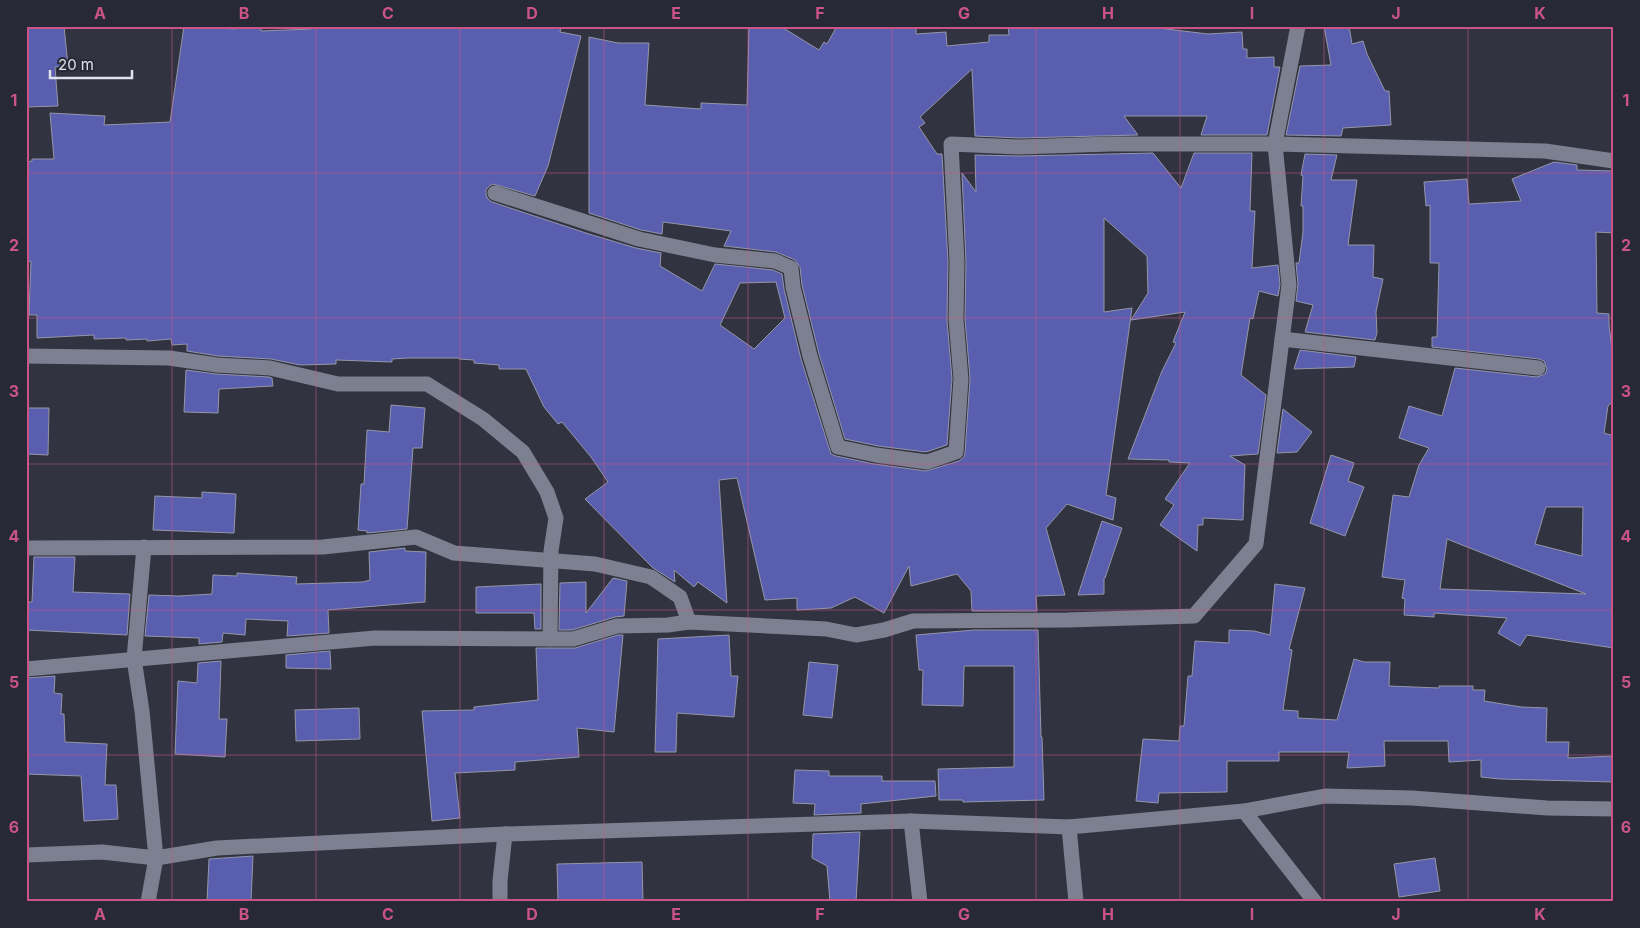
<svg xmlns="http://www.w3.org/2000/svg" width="1640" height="928" font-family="Inter,sans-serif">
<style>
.building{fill:#5a5eae;stroke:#9497a8;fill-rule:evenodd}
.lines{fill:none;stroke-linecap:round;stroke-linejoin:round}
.minor{stroke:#7d8090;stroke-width:15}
.grid{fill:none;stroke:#cb5486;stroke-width:1;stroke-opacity:0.55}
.neatline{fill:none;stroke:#cb5486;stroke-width:2}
.grid-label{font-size:16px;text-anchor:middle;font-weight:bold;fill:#cb5486}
</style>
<rect width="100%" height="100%" fill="#313341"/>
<g class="building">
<polygon points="26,26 64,26 68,66 55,67 58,106 26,107"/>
<path d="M 184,26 L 232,26 L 231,29 L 261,27 L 261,31 L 311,29 L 311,26 L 561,26 L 560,32 L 581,36 L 548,166 L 535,196 L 493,184 L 489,186 L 486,190 L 486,195 L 488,199 L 492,202 L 589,234 L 636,248 L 661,253 L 660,266 L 702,291 L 715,264 L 773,270 L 782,274 L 784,289 L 801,359 L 831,454 L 836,456 L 874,464 L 926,471 L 959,461 L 964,457 L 965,453 L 970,378 L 965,319 L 966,262 L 962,173 L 976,192 L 975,155 L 1019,156 L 1153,153 L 1181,188 L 1194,153 L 1252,153 L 1250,211 L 1255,211 L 1252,268 L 1278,265 L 1280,285 L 1278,296 L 1259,291 L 1253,319 L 1250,318 L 1241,375 L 1266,395 L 1258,454 L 1230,456 L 1245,465 L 1243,520 L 1203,518 L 1203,525 L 1198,525 L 1197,551 L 1160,525 L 1174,505 L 1165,499 L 1190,463 L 1169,462 L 1169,460 L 1128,459 L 1162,371 L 1176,343 L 1173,342 L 1185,312 L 1131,320 L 1148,293 L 1147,256 L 1104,218 L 1104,312 L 1132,308 L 1106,495 L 1116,498 L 1113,520 L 1067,504 L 1046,528 L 1065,595 L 1036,596 L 1037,611 L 972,611 L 971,591 L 957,574 L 911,586 L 909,566 L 884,613 L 855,597 L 831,608 L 797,610 L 797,598 L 765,600 L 737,478 L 719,480 L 727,603 L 698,582 L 694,587 L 674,570 L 675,582 L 653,568 L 585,499 L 608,482 L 591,457 L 562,422 L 558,424 L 544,407 L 526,369 L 499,369 L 499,365 L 474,363 L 474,360 L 459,359 L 459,358 L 408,358 L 392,359 L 392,362 L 336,360 L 336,364 L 300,365 L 271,359 L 218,356 L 187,351 L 187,344 L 172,345 L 171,339 L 147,341 L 147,339 L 126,340 L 126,338 L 94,339 L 94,335 L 37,338 L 37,315 L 29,315 L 31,261 L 26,262 L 26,162 L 32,161 L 32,159 L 54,159 L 50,113 L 105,116 L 104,125 L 170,122 ZM 776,282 L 785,318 L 754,349 L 720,325 L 740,283 Z"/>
<polygon points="749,26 780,26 819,50 824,42 827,44 837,26 916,26 916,34 946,32 947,46 989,42 989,35 1009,35 1008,26 1159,26 1158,28 1208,34 1242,32 1243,49 1247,49 1247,58 1274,57 1274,67 1280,67 1267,135 1201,135 1207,116 1124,116 1138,135 1019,138 975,136 972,69 920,117 925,123 919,127 937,154 942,154 948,262 947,320 952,379 947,445 926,452 878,446 845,439 819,354 802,285 800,267 795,260 776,252 724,246 731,231 663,222 662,234 641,230 589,213 589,37 618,43 649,43 645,105 701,109 701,103 747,105"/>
<polygon points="1324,26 1349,26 1352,44 1363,41 1367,54 1385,91 1389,91 1391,125 1343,128 1341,136 1286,135 1300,66 1331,65"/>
<polygon points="1305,154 1337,155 1331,180 1357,180 1348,245 1374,245 1373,277 1383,279 1376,312 1377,333 1375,340 1305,332 1313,305 1296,301 1298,284 1296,263 1299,263 1303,232 1303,206 1301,206 1303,176 1301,175"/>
<path d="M 1554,162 L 1577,165 L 1577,170 L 1614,171 L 1614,233 L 1596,232 L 1597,313 L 1609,314 L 1609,325 L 1614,366 L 1614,400 L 1608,406 L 1604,433 L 1614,436 L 1614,648 L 1527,635 L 1520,646 L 1498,633 L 1507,618 L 1434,613 L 1434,617 L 1404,615 L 1405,599 L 1402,598 L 1405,580 L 1382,577 L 1393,495 L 1409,497 L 1419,465 L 1429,448 L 1399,438 L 1409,406 L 1442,416 L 1455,368 L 1537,377 L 1545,374 L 1547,369 L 1544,361 L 1539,359 L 1432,347 L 1432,337 L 1437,337 L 1439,263 L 1430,263 L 1430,205 L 1426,206 L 1424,182 L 1467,179 L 1469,204 L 1521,201 L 1512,179 ZM 1546,507 L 1583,507 L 1582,556 L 1535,544 ZM 1447,539 L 1586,594 L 1440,589 Z"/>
<polygon points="1300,350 1356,357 1354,367 1294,369"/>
<polygon points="186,370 216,374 269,377 272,378 273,386 219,389 218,413 184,412"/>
<polygon points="391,405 425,408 422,448 413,448 407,529 367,533 367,531 358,530 361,484 364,484 367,430 389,432"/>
<polygon points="26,408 49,408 48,455 26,454"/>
<polygon points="1283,409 1312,432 1297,452 1277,453"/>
<polygon points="1331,455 1354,463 1348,481 1364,487 1345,536 1310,523"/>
<polygon points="202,492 236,494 234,533 153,530 155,496 202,498"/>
<polygon points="1102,521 1122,528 1105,578 1104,578 1104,594 1078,595"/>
<polygon points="405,548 405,551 426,552 425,602 328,610 329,633 287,636 288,621 246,619 245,635 223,633 222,642 199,644 199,638 145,636 149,595 179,596 212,594 213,575 237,576 237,573 297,577 296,584 363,582 370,580 369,552"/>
<polygon points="34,557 75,557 73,592 130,594 127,635 26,630 26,602 32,602"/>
<polygon points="613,578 627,581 624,616 615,617 572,630 559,630 560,583 586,582 586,613"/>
<polygon points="541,584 541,629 535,629 534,613 476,613 476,587"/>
<polygon points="1275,584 1305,588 1289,649 1292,650 1283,710 1298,711 1298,718 1337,720 1354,659 1364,662 1390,662 1389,686 1439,688 1439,686 1473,686 1473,690 1485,690 1484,701 1521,707 1547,708 1546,742 1569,742 1568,758 1614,756 1614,782 1500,779 1481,777 1481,760 1449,762 1448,741 1384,741 1385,766 1347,768 1349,752 1279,752 1279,761 1227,761 1227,792 1159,793 1158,803 1136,801 1143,739 1179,741 1180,726 1184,726 1188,676 1192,676 1195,641 1229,643 1229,630 1254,631 1270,635"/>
<polygon points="974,630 1038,630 1041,737 1042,737 1044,800 963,802 963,800 939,800 938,769 1014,767 1014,666 964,666 963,706 922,705 923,670 919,670 916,635"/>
<polygon points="618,635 623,635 614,732 577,728 579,757 515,762 515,770 455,773 460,818 432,821 422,711 474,710 474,707 538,700 536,648 575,648"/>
<polygon points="729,635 731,676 738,676 734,717 677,713 676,752 655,752 658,639"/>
<polygon points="330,651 331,669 286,668 286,655"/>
<polygon points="221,661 219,719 227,719 225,757 175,754 178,681 197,683 198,663"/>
<polygon points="809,662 838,665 832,718 803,715"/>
<polygon points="55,676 54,693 62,694 61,714 64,714 65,742 107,744 105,785 116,785 118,819 84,821 81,776 26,774 26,678"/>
<polygon points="359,708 360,739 296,741 295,710"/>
<polygon points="795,770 829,771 829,776 882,776 882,781 935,781 936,796 861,804 861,813 814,815 815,804 793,803"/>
<polygon points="860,832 856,902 830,902 827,866 812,858 813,834"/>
<polygon points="253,856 251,902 207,902 209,859"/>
<polygon points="1435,858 1440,891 1399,897 1394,864"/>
<polygon points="642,862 643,902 558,902 557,864"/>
</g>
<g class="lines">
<g class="minor">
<polyline points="495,193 639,239 715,255 775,261 791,268 793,287 810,356 838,447 876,455 927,462 956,452 961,379 956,319 957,262 951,144 1019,147 1111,144 1275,144 1545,151 1614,161"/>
<polyline points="1282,339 1538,368"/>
<polyline points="26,356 169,358 217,365 270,368 338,384 427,384 483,419 523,452 547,492 556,518 551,551 550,639"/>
<polyline points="144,547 134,659 142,711 156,858 148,902"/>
<polyline points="26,548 323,547 416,537 454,553 595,564 651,577 680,597 689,622"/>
<polyline points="26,669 375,638 573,639 617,626 668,625 689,622 826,629 856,635 884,630 913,621 1068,620 1194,616 1256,544 1289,285 1275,144 1298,26"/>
<polyline points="1244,811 1325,796 1412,798 1547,808 1614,809"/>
<polyline points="911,821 920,902"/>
<polyline points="1069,827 1076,902"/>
<polyline points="26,855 102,852 156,858 217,848 505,834 911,821 1069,827 1244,811 1315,902"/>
<polyline points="500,902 500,881 505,834"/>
</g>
</g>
<path class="grid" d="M 172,26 L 172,902M 316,26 L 316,902M 460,26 L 460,902M 604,26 L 604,902M 748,26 L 748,902M 892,26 L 892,902M 1036,26 L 1036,902M 1180,26 L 1180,902M 1324,26 L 1324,902M 1468,26 L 1468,902M 26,173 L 1614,173M 26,318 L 1614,318M 26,464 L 1614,464M 26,610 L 1614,610M 26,755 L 1614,755"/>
<rect width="1640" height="928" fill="none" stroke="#272936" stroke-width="55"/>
<path d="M50 70v8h82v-8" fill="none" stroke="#e0e1ea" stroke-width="2.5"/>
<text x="58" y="70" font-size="15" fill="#e0e1ea" stroke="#272936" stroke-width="4" paint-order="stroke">20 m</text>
<rect x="28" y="28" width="1584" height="872" class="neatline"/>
<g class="grid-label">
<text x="100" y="19">A</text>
<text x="244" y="19">B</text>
<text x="388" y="19">C</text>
<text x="532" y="19">D</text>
<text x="676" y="19">E</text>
<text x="820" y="19">F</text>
<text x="964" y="19">G</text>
<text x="1108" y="19">H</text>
<text x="1252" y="19">I</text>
<text x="1396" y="19">J</text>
<text x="1540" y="19">K</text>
<text x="14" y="106">1</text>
<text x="1626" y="106">1</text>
<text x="14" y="251">2</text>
<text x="1626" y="251">2</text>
<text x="14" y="397">3</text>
<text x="1626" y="397">3</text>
<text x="14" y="542">4</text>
<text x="1626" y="542">4</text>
<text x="14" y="688">5</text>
<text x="1626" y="688">5</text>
<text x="14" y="833">6</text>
<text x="1626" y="833">6</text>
<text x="100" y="920">A</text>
<text x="244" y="920">B</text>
<text x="388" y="920">C</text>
<text x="532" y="920">D</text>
<text x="676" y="920">E</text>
<text x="820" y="920">F</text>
<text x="964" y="920">G</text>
<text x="1108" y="920">H</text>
<text x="1252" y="920">I</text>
<text x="1396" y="920">J</text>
<text x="1540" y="920">K</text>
</g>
</svg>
